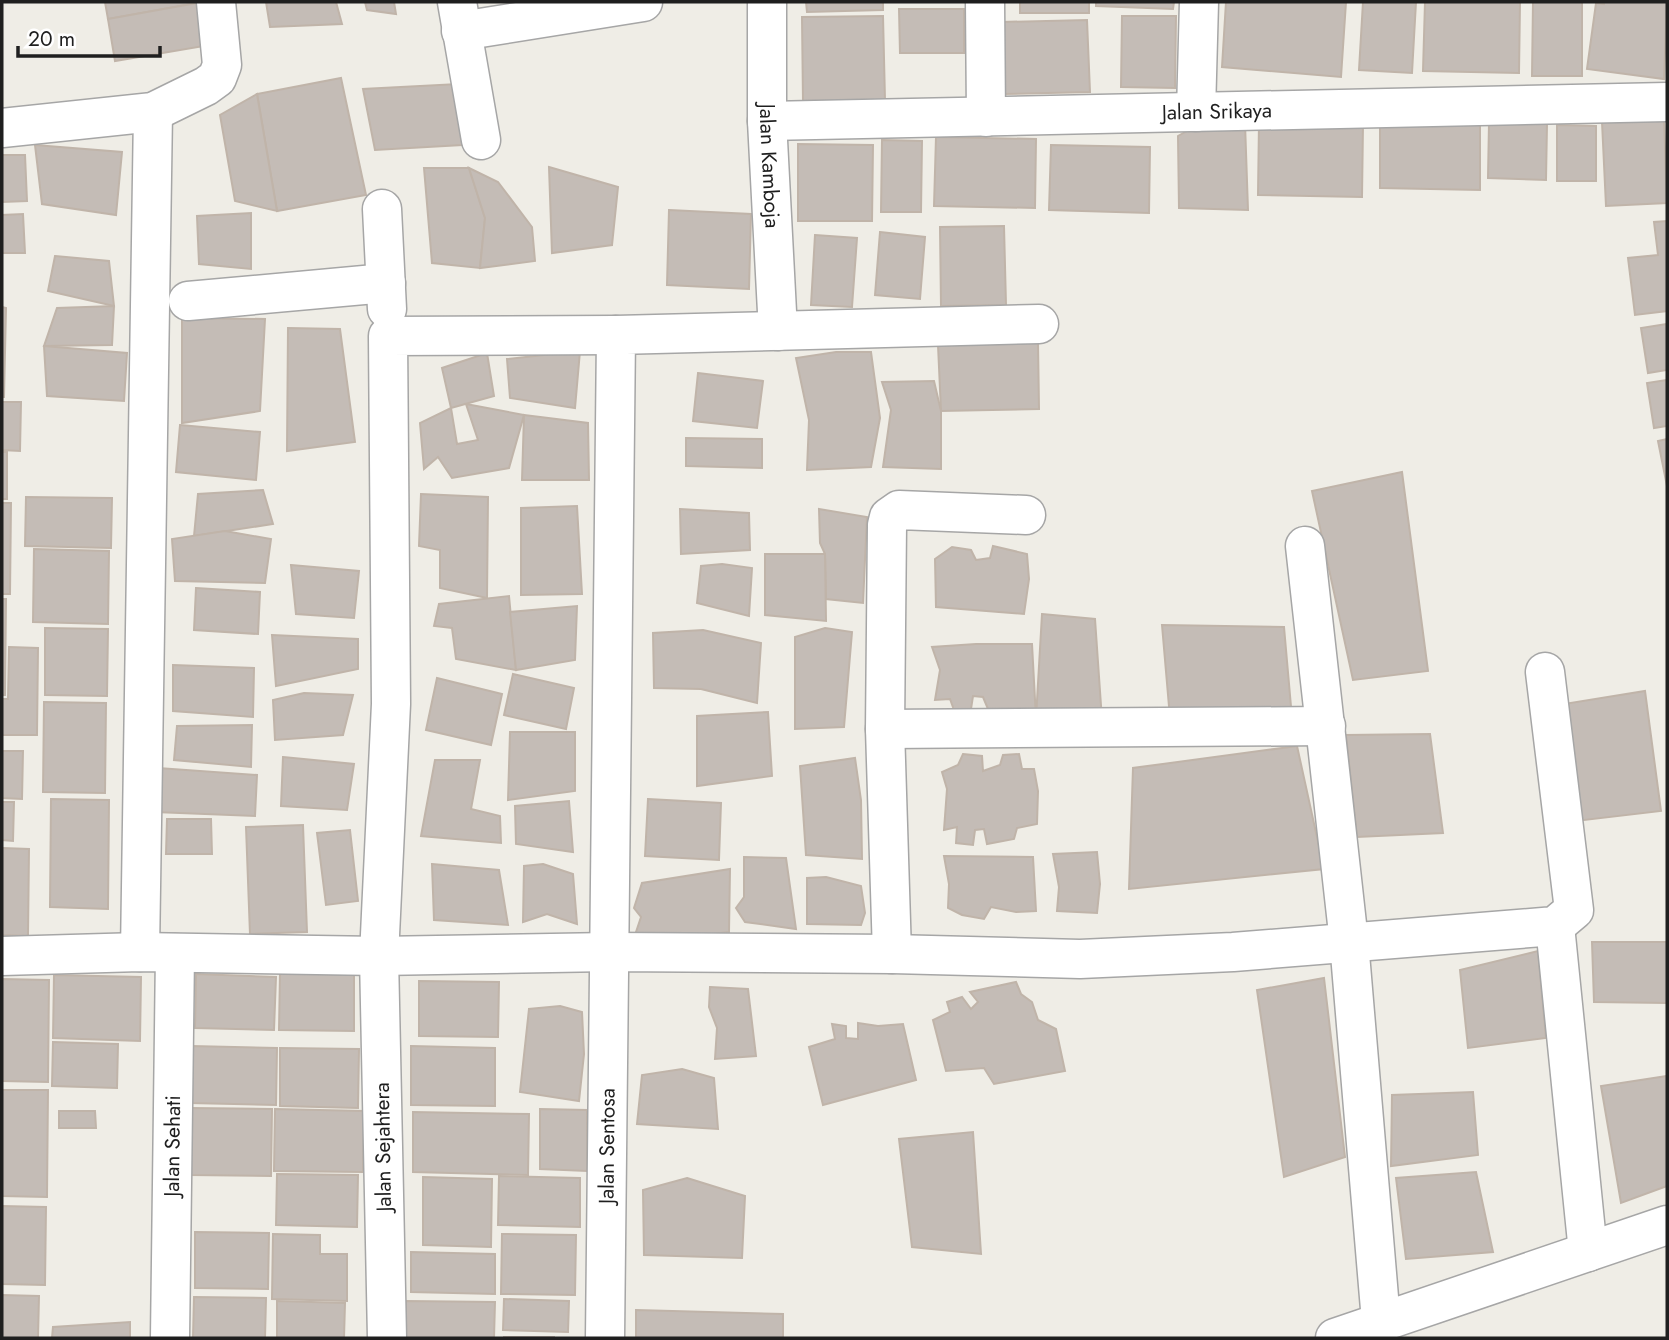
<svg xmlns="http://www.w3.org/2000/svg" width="1669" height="1340" font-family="Jost,sans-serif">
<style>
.building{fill:#c4bcb6;stroke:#c0b4a9;stroke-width:2}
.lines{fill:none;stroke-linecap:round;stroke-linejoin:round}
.minor-casing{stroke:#a6a6a6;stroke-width:41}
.minor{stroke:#fff;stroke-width:38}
.labels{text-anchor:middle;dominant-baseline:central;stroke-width:5;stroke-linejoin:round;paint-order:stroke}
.street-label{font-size:21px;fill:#1f1f1f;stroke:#fff}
</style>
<rect width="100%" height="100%" fill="#efede6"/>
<g class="building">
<polygon points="105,2 197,2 197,3 108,19"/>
<polygon points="266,2 336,2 342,24 270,27"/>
<polygon points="365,2 394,2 396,14 367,10"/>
<polygon points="806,2 883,2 883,10 807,12"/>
<rect x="1020" y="2" width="69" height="11"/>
<polygon points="1096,2 1174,2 1173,9 1096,6"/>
<polygon points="1226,2 1346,2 1341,77 1222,67"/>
<polygon points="1363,2 1416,2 1412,73 1359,70"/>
<polygon points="1425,2 1520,2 1519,73 1423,71"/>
<polygon points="1533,2 1582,2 1582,76 1532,76"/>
<polygon points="1604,2 1667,2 1664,79 1587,69 1596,3 1604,4"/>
<polygon points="197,3 204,46 115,61 108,19"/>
<polygon points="899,9 964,9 964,53 900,53"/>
<polygon points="883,16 885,100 803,101 802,17"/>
<polygon points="1122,16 1176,16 1175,88 1121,87"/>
<polygon points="1087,20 1090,92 1003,94 1001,22"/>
<polygon points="341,78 366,195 277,211 257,94"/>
<polygon points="458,84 462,145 375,150 363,89"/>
<polygon points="257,94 277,211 235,201 220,115"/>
<polygon points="1664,119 1667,203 1606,206 1602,122"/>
<polygon points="1205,121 1245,123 1248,210 1179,208 1178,136"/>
<polygon points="1259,122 1363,124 1362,197 1258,195"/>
<polygon points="1380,123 1480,125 1480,190 1380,188"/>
<polygon points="1489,123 1547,124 1546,180 1488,178"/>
<polygon points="1557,125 1596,126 1596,181 1557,181"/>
<polygon points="936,137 1036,139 1035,208 934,206"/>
<polygon points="882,140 922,141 921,212 881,212"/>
<polygon points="798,144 873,145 872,221 798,221"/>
<polygon points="35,145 122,152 116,215 42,204"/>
<polygon points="1051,145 1150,147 1149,213 1049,210"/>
<polygon points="2,155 25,155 27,201 2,202"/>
<polygon points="549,167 618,187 612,245 552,253"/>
<polygon points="424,168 469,168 485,218 480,268 432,263"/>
<polygon points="469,168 498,182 532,227 535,261 480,268 485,218"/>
<polygon points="669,210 751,214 749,289 667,285"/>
<polygon points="251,213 251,269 199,264 197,216"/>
<polygon points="23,214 25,253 2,253 2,215"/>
<polygon points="1667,221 1667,311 1635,315 1628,258 1658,255 1654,222"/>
<polygon points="1004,226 1006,305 941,306 940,227"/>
<polygon points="880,232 925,237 920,299 875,295"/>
<polygon points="815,235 857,238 852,307 811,305"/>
<polygon points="55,256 109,261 114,306 48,291"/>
<polygon points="114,306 112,345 44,346 57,308"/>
<polygon points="2,307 6,308 4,397 2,397"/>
<polygon points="182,318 265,319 260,411 182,423"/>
<polygon points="1667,324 1667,370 1648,373 1641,328"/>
<polygon points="288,328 340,329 355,442 287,451"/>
<polygon points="1038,342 1039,409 941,411 938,345"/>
<polygon points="44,346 127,353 124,401 47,396"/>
<polygon points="580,351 575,408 510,398 507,359"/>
<polygon points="836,352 871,352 880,418 871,467 807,470 809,420 796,358"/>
<polygon points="487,353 494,396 451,408 442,368"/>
<polygon points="698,373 763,381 757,428 693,421"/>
<polygon points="1667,380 1667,426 1654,428 1647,383"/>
<polygon points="934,381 941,411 941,469 883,467 891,410 882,382"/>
<polygon points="2,402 21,402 20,451 2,450"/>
<polygon points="466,404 524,415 509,468 452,478 438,457 424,469 420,423 451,408 457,444 478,440"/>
<polygon points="524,415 588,423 589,480 522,480"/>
<polygon points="180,425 260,432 256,480 176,472"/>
<polygon points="686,438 762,439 762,468 686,466"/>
<polygon points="1667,439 1667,486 1658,441"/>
<rect x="2" y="452" width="5" height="47"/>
<polygon points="1402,472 1428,671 1353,680 1312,491"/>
<polygon points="263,490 273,524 194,536 198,494"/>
<polygon points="421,494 488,497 487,598 440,588 440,550 419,546"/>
<polygon points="26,497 112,498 111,548 25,546"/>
<polygon points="2,503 11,503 10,594 2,594"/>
<polygon points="577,506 582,594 521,595 521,508"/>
<polygon points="680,509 749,513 750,550 681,554"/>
<polygon points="819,509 867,517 863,603 826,599 825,554 820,543"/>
<polygon points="225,531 271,539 265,583 175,581 172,539"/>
<polygon points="993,546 1027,554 1029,579 1024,614 936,607 935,559 952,547 971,550 976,560 990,558"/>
<polygon points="34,549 109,551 108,624 33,622"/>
<polygon points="765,554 825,554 826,621 765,615"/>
<polygon points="722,564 752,568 749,616 697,603 701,566"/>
<polygon points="291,565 359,571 354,618 296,614"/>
<polygon points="196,588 260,592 258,634 194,630"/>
<polygon points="509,596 516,670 456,659 452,628 434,626 439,604"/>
<polygon points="2,599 6,599 5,695 2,695"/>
<polygon points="577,606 575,660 516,670 510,612"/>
<polygon points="1042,614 1095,619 1102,720 1036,718"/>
<polygon points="1162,625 1284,627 1292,718 1170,718"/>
<polygon points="45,628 108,629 107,696 45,695"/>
<polygon points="825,628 852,632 844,727 795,729 795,637"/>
<polygon points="703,630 761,643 757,703 701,689 654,688 653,633"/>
<polygon points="272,635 358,639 358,669 276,686"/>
<polygon points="976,644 1032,644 1036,718 988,709 983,697 973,696 971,709 954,710 950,699 935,700 940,670 932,647"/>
<polygon points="9,647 38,648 37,735 2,735 2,699 8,699"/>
<polygon points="173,665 254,668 253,717 173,711"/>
<polygon points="513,674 574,688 566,729 504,715"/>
<polygon points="437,678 502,694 491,745 426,730"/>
<polygon points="1645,691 1661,811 1576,821 1564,704"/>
<polygon points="304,693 353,695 343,735 275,740 273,700"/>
<polygon points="44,702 106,703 105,793 43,792"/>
<polygon points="768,712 772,776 697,786 697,716"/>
<polygon points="252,725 251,767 174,760 177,726"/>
<polygon points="510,732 575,732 575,791 508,800"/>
<polygon points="1430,734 1443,833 1357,837 1346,735"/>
<polygon points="1297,746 1324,869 1129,889 1133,768"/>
<polygon points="2,751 23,751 22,799 2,798"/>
<polygon points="963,754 982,756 983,771 1000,765 1003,755 1019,754 1022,769 1034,769 1038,791 1037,824 1017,828 1014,839 987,844 984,829 975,830 973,845 956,843 957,827 944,830 947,789 942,772 958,765"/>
<polygon points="283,757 354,764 347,810 281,806"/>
<polygon points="855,758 861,800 862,859 806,855 800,766"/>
<polygon points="435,760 480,760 471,809 500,816 501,843 421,836"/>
<polygon points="158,768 257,775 255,816 155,812"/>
<polygon points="51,799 109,800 108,909 50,907"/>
<polygon points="648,799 721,803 719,860 645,856"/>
<polygon points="569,801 573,852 516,844 515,806"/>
<polygon points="2,802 14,802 13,841 2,840"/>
<polygon points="167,819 211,819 212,854 166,854"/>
<polygon points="303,825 307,932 250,934 246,827"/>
<polygon points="350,830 358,901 326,905 317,833"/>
<polygon points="2,848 29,849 28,936 2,935"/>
<polygon points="1097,852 1100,884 1097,913 1057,911 1059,887 1053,854"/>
<polygon points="944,856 1033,857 1036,911 1016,912 991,907 984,919 962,915 948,908 949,884"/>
<polygon points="744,857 786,858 796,929 745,922 736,908 744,897"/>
<polygon points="432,864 499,870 508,925 434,920"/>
<polygon points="543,864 573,874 577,924 547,914 523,922 524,866"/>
<polygon points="730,869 729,932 632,944 641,917 634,908 642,883"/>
<polygon points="826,877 861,886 865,913 861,925 807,924 807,878"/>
<polygon points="1592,942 1667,942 1667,1003 1594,1002"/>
<polygon points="1538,951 1546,1038 1468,1048 1460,970"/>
<polygon points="280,973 354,975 354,1031 279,1030"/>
<polygon points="196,974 276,977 274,1030 195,1028"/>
<polygon points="54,975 141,977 140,1041 53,1038"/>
<polygon points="1324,978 1345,1157 1284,1177 1257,990"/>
<polygon points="2,979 49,980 48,1082 2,1081"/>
<polygon points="419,981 499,982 498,1037 419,1036"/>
<polygon points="1016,982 1021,994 1032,1002 1038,1020 1056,1029 1065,1071 994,1084 984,1068 946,1071 933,1020 950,1012 947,1002 962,997 971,1009 978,1002 970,992"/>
<polygon points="710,987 748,989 756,1056 715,1059 717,1028 709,1007"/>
<polygon points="560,1006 582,1012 584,1054 579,1101 520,1092 529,1009"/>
<polygon points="858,1023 878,1026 903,1024 916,1080 823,1105 809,1047 835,1039 832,1024 846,1026 846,1038 858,1039"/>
<polygon points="53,1042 118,1044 117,1088 52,1086"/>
<polygon points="191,1046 277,1048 276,1105 190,1103"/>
<polygon points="411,1046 495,1048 495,1106 411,1105"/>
<polygon points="280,1048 359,1049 358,1108 280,1106"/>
<polygon points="682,1069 714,1078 718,1129 637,1124 642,1075"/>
<polygon points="1667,1076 1667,1186 1621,1203 1601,1086"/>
<polygon points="2,1090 48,1090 47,1197 2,1196"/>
<polygon points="1473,1092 1478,1155 1391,1166 1392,1095"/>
<polygon points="191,1108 272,1109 271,1176 190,1175"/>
<polygon points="275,1109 364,1111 363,1172 274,1171"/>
<polygon points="540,1109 587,1110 587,1171 540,1169"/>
<polygon points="59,1111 95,1111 96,1128 59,1128"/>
<polygon points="413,1112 529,1114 528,1175 413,1172"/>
<polygon points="973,1132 981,1254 912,1247 899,1139"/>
<polygon points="1476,1172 1493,1252 1406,1259 1396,1178"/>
<polygon points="277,1174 358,1175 357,1227 276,1225"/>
<polygon points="499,1176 580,1178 580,1227 498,1225"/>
<polygon points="423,1177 492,1179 491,1247 423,1245"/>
<polygon points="687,1178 745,1196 742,1258 644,1255 643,1190"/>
<polygon points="2,1206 46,1207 45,1285 2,1284"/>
<polygon points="195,1232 269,1233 268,1289 195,1288"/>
<polygon points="273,1234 320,1235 320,1254 347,1254 347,1301 272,1299"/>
<polygon points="502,1234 576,1235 575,1295 501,1294"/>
<polygon points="411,1252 495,1254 495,1294 411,1292"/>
<polygon points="2,1295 39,1296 38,1338 2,1338"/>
<polygon points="194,1297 266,1298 265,1338 193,1338"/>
<polygon points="504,1299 569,1301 568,1332 503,1330"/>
<polygon points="277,1301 345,1303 344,1338 277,1338"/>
<polygon points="406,1301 495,1302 494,1338 406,1338"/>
<polygon points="636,1310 783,1314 783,1338 636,1338"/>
<polygon points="130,1322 130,1338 52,1338 53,1327"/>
<rect x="504" y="1337" width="50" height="1"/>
</g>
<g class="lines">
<g class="minor-casing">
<g id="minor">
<polyline points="457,2 481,140"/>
<path id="s1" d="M 767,2 L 767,121 L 778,331"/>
<polyline points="985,2 986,117"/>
<polyline points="461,31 643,2"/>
<polyline points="1196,112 1199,2"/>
<path id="s2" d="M 767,121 L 1667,102"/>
<polyline points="2,128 153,112 206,86 217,78 222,65 216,2"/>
<polyline points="382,209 387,309"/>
<polyline points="188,301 386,283"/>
<polyline points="1305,546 1349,942 1381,1321"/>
<polyline points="885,729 1326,726"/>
<polyline points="1555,926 1588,1252"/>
<polyline points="140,952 153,112"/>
<polyline points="892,954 885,729 887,525 889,517 899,510 1026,515"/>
<polyline points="2,956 140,952 379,956 609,952 892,954 1080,959 1233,952 1555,926 1574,910 1545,672"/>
<path id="s3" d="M 170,1338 L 175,953"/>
<polyline points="387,1338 379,956 391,704 388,336 616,335"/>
<path id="s4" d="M 605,1338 L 616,335 L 1039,324"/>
<polyline points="1335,1338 1667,1225"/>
</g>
</g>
<use href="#minor" class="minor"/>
</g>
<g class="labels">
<g class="street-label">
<text stroke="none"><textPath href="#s2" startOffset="450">Jalan Srikaya</textPath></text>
<text stroke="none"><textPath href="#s1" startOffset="164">Jalan Kamboja</textPath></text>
<text stroke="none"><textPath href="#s4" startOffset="192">Jalan Sentosa</textPath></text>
<text stroke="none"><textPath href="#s3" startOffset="192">Jalan Sehati</textPath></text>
<text transform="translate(383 1147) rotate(-91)">Jalan Sejahtera</text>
</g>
</g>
<rect width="1669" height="1340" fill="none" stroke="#1f1f1f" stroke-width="7"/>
<path d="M18 46v10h142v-10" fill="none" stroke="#1f1f1f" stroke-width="3.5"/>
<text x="28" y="46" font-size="21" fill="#1f1f1f" stroke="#ffffff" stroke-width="5" paint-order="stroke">20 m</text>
</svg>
